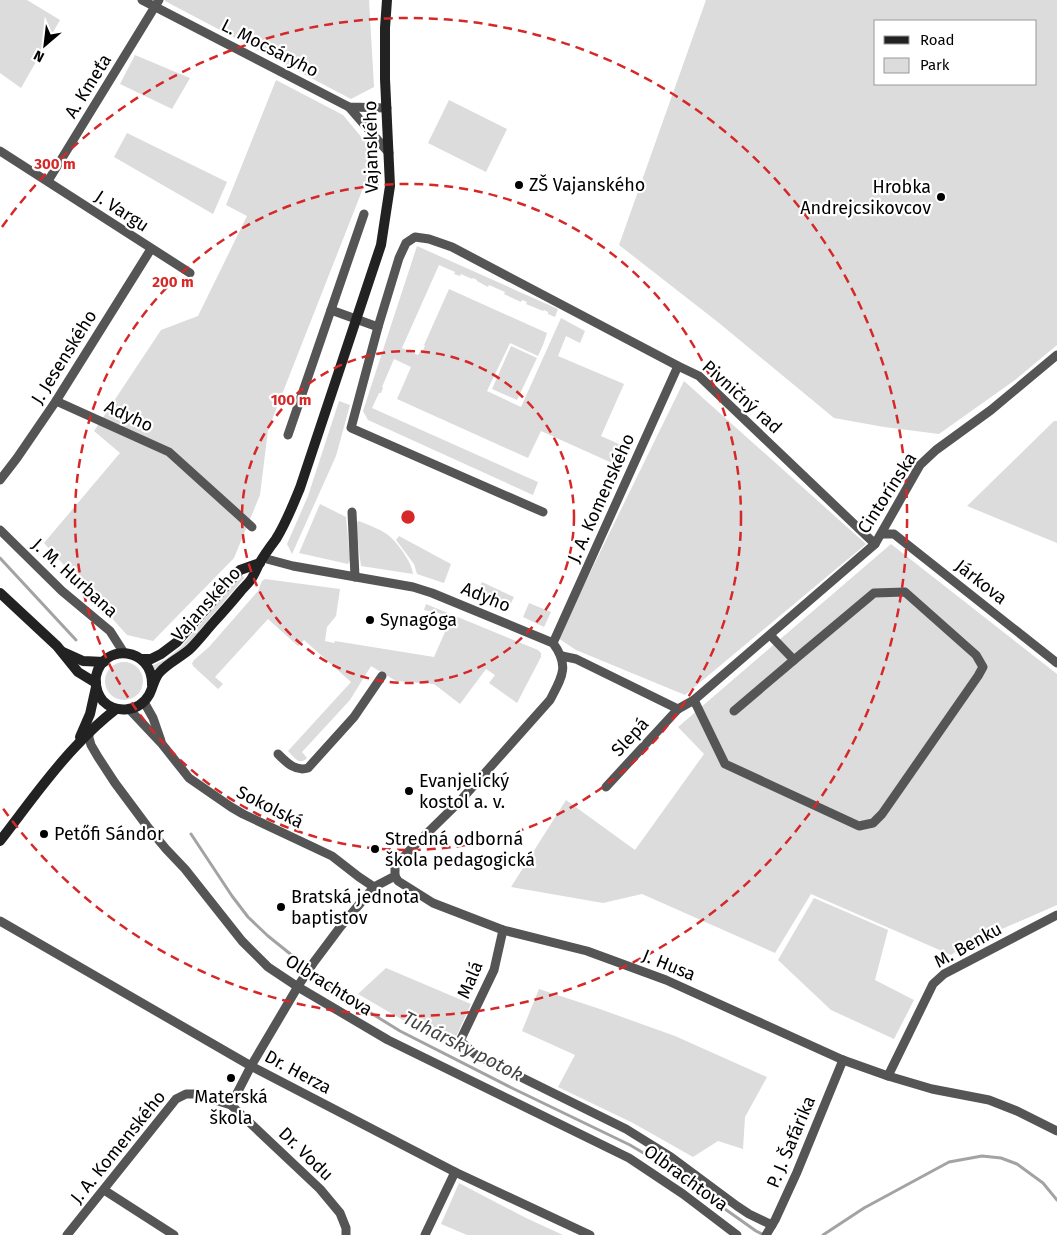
<svg xmlns="http://www.w3.org/2000/svg" width="1057" height="1235" font-family="'Fira Sans',sans-serif">
<style>
.green{fill:#dcdcdc;fill-rule:evenodd}
.lines{fill:none;stroke-linecap:round;stroke-linejoin:round}
.stream{stroke:#a3a3a3;stroke-width:3}
.street{stroke:#555;stroke-width:9}
.secondary{stroke:#222;stroke-width:10}
.ring{fill:none;stroke:#d62828;stroke-width:2.5;stroke-dasharray:9 6}
.poi-dot{fill:#000;stroke:#fff;stroke-width:2}
.labels{text-anchor:middle;dominant-baseline:central;stroke-width:4.5;stroke-linejoin:round;paint-order:stroke}
.street-label{font-size:18px;fill:#000;stroke:#fff}
.poi-label{font-size:18px;fill:#000;stroke:#fff;text-anchor:start}
.water-label{font-size:19px;font-style:italic;fill:#444;stroke:#fff}
.centre{fill:#d62828;stroke:#fff;stroke-width:2.5}
.ring-label{font-size:15px;text-anchor:middle;font-weight:bold;fill:#d62828;stroke:#fff;stroke-width:4.5;stroke-linejoin:round;paint-order:stroke}
</style>
<rect width="100%" height="100%" fill="#fff"/>
<g class="green">
<polygon points="0,0 27,0 60,20 21,88 0,73"/>
<polygon points="165,0 369,0 374,87 351,99 165,1"/>
<path d="M 706,0 L 1057,0 L 1057,345 L 1015,380 L 939,434 L 884,427 L 834,418 L 719,323 L 619,245 ZM 1036,21 L 1036,84 L 876,84 L 876,21 Z"/>
<polygon points="135,55 190,78 172,109 120,84"/>
<polygon points="276,80 343,115 368,145 371,168 268,430 260,495 234,558 153,641 127,635 44,543 120,453 94,431 161,330 198,316 247,216 226,205"/>
<polygon points="449,100 507,129 486,172 428,143"/>
<polygon points="127,133 227,182 213,214 114,157"/>
<polygon points="417,246 558,309 555,317 548,314 548,312 544,310 543,311 526,304 527,302 522,300 521,302 504,294 505,292 489,285 488,287 477,281 477,280 473,278 472,279 461,274 460,276 454,274 455,272 439,265 402,348 418,355 421,350 423,350 425,346 424,345 449,289 547,333 543,345 538,356 510,343 487,391 521,407 561,318 585,331 580,343 566,336 558,356 624,384 601,436 621,445 612,463 541,431 528,458 397,399 411,367 394,359 382,387 383,388 381,393 379,393 372,408 538,482 533,495 368,420 363,411"/>
<polygon points="511,346 537,358 517,400 492,389"/>
<polygon points="684,381 866,544 685,695 576,650 558,638"/>
<polygon points="339,401 350,405 336,456 292,554 287,544 308,496"/>
<polygon points="1054,421 1057,421 1057,543 967,506"/>
<polygon points="320,504 346,517 350,560 348,564 299,553"/>
<path d="M 359,521 C 368,525 380,529 388,535 C 397,542 412,562 413,574 L 361,566 L 356,527 L 357,522 Z"/>
<polygon points="399,536 451,564 444,583 417,574 414,564 396,540"/>
<polygon points="891,544 1057,674 1057,905 963,946 951,955 811,894 775,953 642,894 603,903 511,887 566,800 635,850 704,754 678,727"/>
<polygon points="242,575 244,578 184,649 167,662 153,670 152,666 166,659 181,647"/>
<path d="M 265,579 L 340,589 L 336,616 L 327,627 L 325,641 L 334,643 L 335,641 L 434,657 L 452,616 L 424,610 L 426,604 L 538,650 L 541,653 L 541,657 L 517,703 L 489,683 L 495,675 L 486,669 L 460,704 L 434,684 L 396,681 L 371,666 L 350,700 L 302,752 L 307,758 C 299,766 294,757 288,751 L 351,682 L 304,640 L 298,646 L 268,619 L 215,677 L 223,684 L 218,689 L 193,666 L 192,663 L 194,660 L 209,647 L 258,591 L 262,581 Z"/>
<polygon points="482,582 514,597 507,611 475,596"/>
<polygon points="529,603 551,612 544,627 523,617"/>
<circle cx="124" cy="681" r="19"/>
<polygon points="814,898 888,930 875,980 914,1000 894,1039 831,1010 778,960"/>
<polygon points="386,968 471,1004 451,1048 358,994"/>
<polygon points="539,989 597,1008 675,1036 767,1077 745,1117 743,1149 718,1141 693,1157 633,1123 558,1087 575,1055 522,1031"/>
<polygon points="459,1183 526,1218 563,1235 467,1235 441,1224"/>
</g>
<g class="lines">
<g class="stream">
<polyline points="0,558 76,640"/>
<polyline points="191,834 232,896 248,917 268,936 340,994 400,1031 514,1089 630,1145 657,1161 756,1231 764,1235"/>
<polyline points="823,1235 864,1208 949,1162 982,1156 1001,1158 1017,1164 1043,1183 1057,1200"/>
</g>
<g class="street">
<polyline points="142,0 349,107 387,108"/>
<polyline points="349,107 389,153"/>
<polyline points="0,151 190,273"/>
<polyline points="48,181 159,0"/>
<polyline points="331,310 378,327"/>
<polyline points="56,401 169,452 252,527"/>
<polyline points="288,435 364,214"/>
<polyline points="0,480 17,458 56,401 151,249"/>
<polyline points="352,512 355,577"/>
<polyline points="543,512 351,428 378,327 399,258 406,243 415,237 429,239 452,247 678,366 699,376 875,544"/>
<polyline points="0,530 62,591 110,631 124,653"/>
<polyline points="882,534 894,534 1057,663"/>
<polyline points="553,643 678,366"/>
<polyline points="562,656 576,659 678,709"/>
<polyline points="694,700 725,764 859,826 873,823 882,814 978,676 983,667 976,655 905,592 874,593 794,660 770,635"/>
<polyline points="144,702 153,718 161,741"/>
<polyline points="129,709 162,744 189,778 231,807 243,814 332,856 359,877 374,887"/>
<polyline points="734,711 794,660"/>
<polyline points="89,732 89,738 91,745 98,757 115,783 147,826 166,849 185,869 242,941 268,967 298,987 388,1040 629,1158 683,1194 737,1235"/>
<path d="M 278,754 C 286,762 295,772 308,768 L 354,717 L 382,676"/>
<polyline points="606,787 678,709 694,700 875,544 920,465 936,450 991,410 1057,355"/>
<polyline points="395,876 398,881 433,903 503,930 587,951 666,980 843,1060 888,1076 932,1089 989,1100 1017,1111 1057,1131"/>
<polyline points="0,921 251,1066 455,1172 590,1235"/>
<polyline points="503,930 494,970 460,1041 476,1055 626,1129 671,1157 737,1206 749,1214 772,1225"/>
<polyline points="888,1076 933,984 944,974 1057,915"/>
<path d="M 231,1105 L 251,1066 L 300,983 L 314,962 L 341,926 L 374,887 L 395,876 L 395,866 L 409,851 L 460,801 L 550,700 C 562,677 570,666 553,643 L 432,593 L 413,587 L 293,566 L 263,558"/>
<polyline points="104,1190 174,1235"/>
<polyline points="67,1235 176,1099 186,1094 195,1094 231,1105 320,1189 340,1213 346,1228 346,1235"/>
<polyline points="425,1235 455,1172"/>
<polyline points="766,1235 775,1220 797,1172 843,1060"/>
</g>
<g class="secondary">
<polyline points="0,593 57,646 78,672 96,683"/>
<polyline points="63,652 83,661 104,662"/>
<polyline points="142,659 151,659 161,654 177,642 240,570 260,563"/>
<path d="M 152,685 C 153,647 103,642 96,676 C 95,685 97,694 103,701 C 116,714 139,712 149,695 C 153,688 154,678 160,672 C 168,663 181,657 190,649 C 198,641 205,632 213,623 C 222,613 231,603 240,592 C 244,587 249,583 252,578 C 255,573 257,568 259,564 C 264,555 270,547 276,539 C 286,523 293,505 300,488 L 381,245 L 390,186 L 385,79 L 385,28 L 387,0"/>
<polyline points="80,737 90,714 96,687"/>
<path d="M 0,841 C 25,809 48,775 77,745 C 89,732 102,720 116,709"/>
</g>
</g>
<g class="ring">
<circle cx="408" cy="517" r="166"/>
<circle cx="408" cy="517" r="333"/>
<path d="M2 227A499 499 0 1 1 2 807"/>
</g>
<g class="poi-dot">
<circle cx="519" cy="185" r="5"/>
<circle cx="941" cy="197" r="5"/>
<circle cx="370" cy="620" r="5"/>
<circle cx="409" cy="791" r="5"/>
<circle cx="44" cy="834" r="5"/>
<circle cx="375" cy="849" r="5"/>
<circle cx="281" cy="907" r="5"/>
<circle cx="231" cy="1078" r="5"/>
</g>
<g class="labels">
<g class="street-label">
<text transform="translate(270 48) rotate(27)">L. Mocsáryho</text>
<text transform="translate(88 86) rotate(-58)">A. Kmeťa</text>
<text transform="translate(371 147) rotate(-91)">Vajanského</text>
<text transform="translate(122 211) rotate(33)">J. Vargu</text>
<text transform="translate(64 357) rotate(-58)">J. Jesenského</text>
<text transform="translate(742 397) rotate(42)">Pivničný rad</text>
<text transform="translate(129 416) rotate(25)">Adyho</text>
<text transform="translate(887 493) rotate(-57)">Cintorínska</text>
<text transform="translate(601 498) rotate(-66)">J. A. Komenského</text>
<text transform="translate(75 578) rotate(42)">J. M. Hurbana</text>
<text transform="translate(981 582) rotate(38)">Járkova</text>
<text transform="translate(486 597) rotate(22)">Adyho</text>
<text transform="translate(206 604) rotate(-48)">Vajanského</text>
<text transform="translate(630 737) rotate(-47)">Slepá</text>
<text transform="translate(270 807) rotate(27)">Sokolská</text>
<text transform="translate(968 945) rotate(-29)">M. Benku</text>
<text transform="translate(669 965) rotate(22)">J. Husa</text>
<text transform="translate(470 980) rotate(-67)">Malá</text>
<text transform="translate(329 985) rotate(32)">Olbrachtova</text>
<text transform="translate(298 1072) rotate(28)">Dr. Herza</text>
<text transform="translate(791 1142) rotate(-67)">P. J. Šafárika</text>
<text transform="translate(118 1147) rotate(-51)">J. A. Komenského</text>
<text transform="translate(306 1154) rotate(44)">Dr. Vodu</text>
<text transform="translate(686 1178) rotate(36)">Olbrachtova</text>
</g>
<g class="poi-label">
<text x="529" y="185">ZŠ Vajanského</text>
<text x="931" y="187" text-anchor="end">Hrobka<tspan x="931" dy="21">Andrejcsikovcov</tspan></text>
<text x="380" y="620">Synagóga</text>
<text x="419" y="781">Evanjelický<tspan x="419" dy="21">kostol a. v.</tspan></text>
<text x="54" y="834">Petőfi Sándor</text>
<text x="385" y="839">Stredná odborná<tspan x="385" dy="21">škola pedagogická</tspan></text>
<text x="291" y="897">Bratská jednota<tspan x="291" dy="21">baptistov</tspan></text>
<text x="231" y="1097" text-anchor="middle">Materská<tspan x="231" dy="21">škola</tspan></text>
</g>
<g class="water-label">
<text transform="translate(463 1046) rotate(27)">Tuhársky potok</text>
</g>
</g>
<circle cx="408" cy="517" r="8" class="centre"/>
<g class="ring-label">
<text x="55" y="169">300 m</text>
<text x="173" y="287">200 m</text>
<text x="291" y="405">100 m</text>
</g>
<rect x="874" y="20" width="162" height="65" fill="#ffffff" stroke="#999999"/>
<rect x="884" y="36" width="25" height="8" fill="#222222" stroke="#999999"/>
<text x="920" y="45" font-size="15" fill="#000000">Road</text>
<rect x="884" y="58" width="25" height="15" fill="#dcdcdc" stroke="#999999"/>
<text x="920" y="70" font-size="15" fill="#000000">Park</text>
<g transform="translate(45 45) rotate(208)" stroke="#ffffff" stroke-width="4" paint-order="stroke">
<path d="M0-4L9 19L0 12L-9 19Z" fill="#000000"/>
<text y="-8" font-size="14" font-weight="bold" text-anchor="middle" fill="#000000">N</text>
</g>
</svg>
